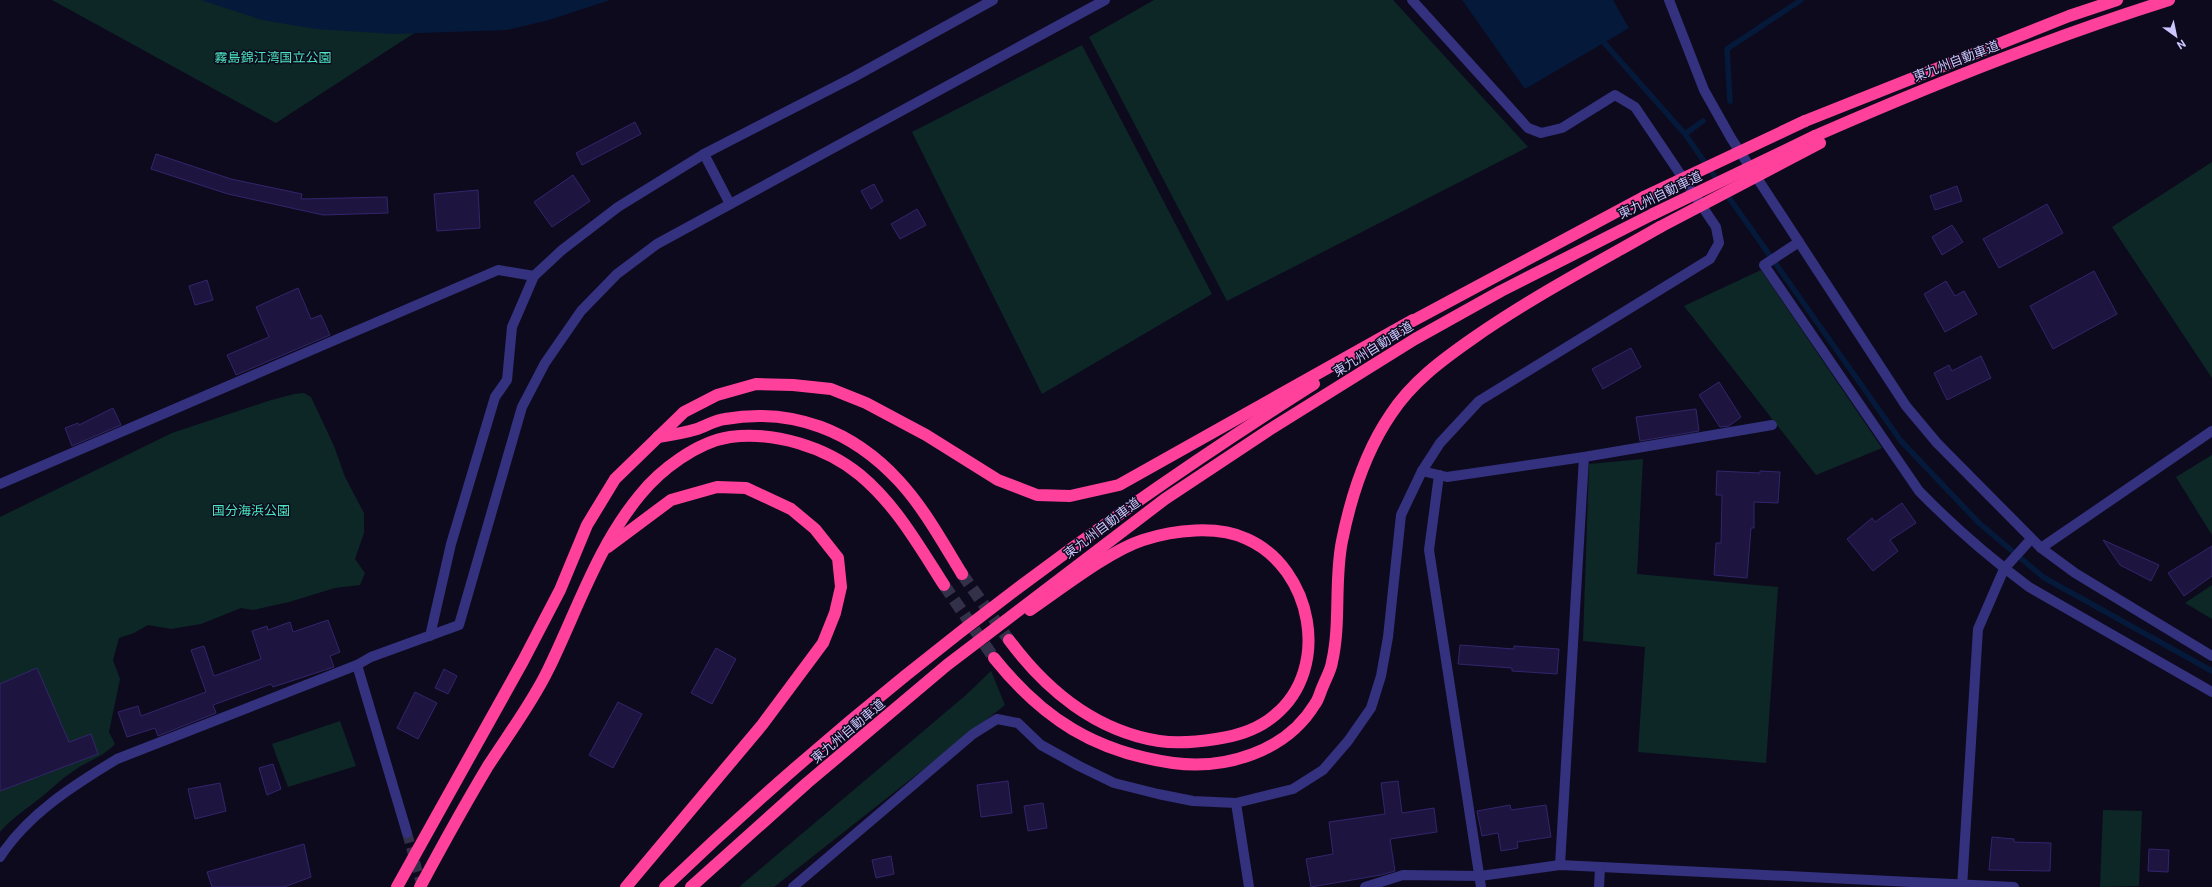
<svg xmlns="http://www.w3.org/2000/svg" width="2212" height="887" font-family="Roboto,'Noto Sans JP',sans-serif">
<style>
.green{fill:#0d2726}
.water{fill:#05193a}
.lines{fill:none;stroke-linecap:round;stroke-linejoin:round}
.stream{stroke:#05193a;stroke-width:5.5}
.building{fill:#1d153f;stroke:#33256c}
.minor-tunnel{stroke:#33304a;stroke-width:10;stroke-dasharray:10 5;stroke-linecap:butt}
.highway-tunnel{stroke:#33304a;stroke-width:12;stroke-dasharray:12 6;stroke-linecap:butt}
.minor{stroke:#34317f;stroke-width:10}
.highway{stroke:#ff419c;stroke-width:12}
.highway-bridge{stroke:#ff419c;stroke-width:12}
.labels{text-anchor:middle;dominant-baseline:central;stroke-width:3;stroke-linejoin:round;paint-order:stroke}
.park-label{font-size:13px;fill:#4be6bf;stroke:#0d0a1d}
.street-label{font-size:13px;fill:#ccc6ff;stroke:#0d0a1d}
</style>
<rect width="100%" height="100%" fill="#0d0a1d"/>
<g class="green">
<polygon points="52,0 465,0 276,123"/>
<polygon points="1154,0 1393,0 1528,147 1227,301 1089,37"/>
<polygon points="1082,45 1212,294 1042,394 912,132"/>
<polygon points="2212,162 2212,378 2112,227"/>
<polygon points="1761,270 1882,448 1816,475 1684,306"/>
<path d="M 304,393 L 311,397 L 334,446 L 345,477 L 364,513 L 364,533 L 355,559 L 365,573 L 360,585 L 335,588 L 289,602 L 253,610 L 241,608 L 201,624 L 171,629 L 148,625 L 134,633 L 119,638 L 113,660 L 120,679 L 109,732 L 115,744 C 103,756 95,758 81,766 C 64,776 51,790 35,802 C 22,812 11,819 0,832 L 0,517 L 172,433 L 268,401 L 294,394 Z"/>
<polygon points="2212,455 2212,535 2176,477"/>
<polygon points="1643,459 1637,574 1778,587 1766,763 1638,752 1645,647 1583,641 1589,464"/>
<polygon points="2212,585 2212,619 2185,603"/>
<polygon points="991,671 1005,705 774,887 739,887 966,695"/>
<polygon points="340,721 356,766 288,787 272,744"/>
<polygon points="2103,810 2142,811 2139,886 2100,887"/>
</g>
<g class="water">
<polygon points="201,0 610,0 549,20 507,30 393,34 316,29 262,20"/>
<polygon points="1462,0 1613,0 1629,28 1525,89"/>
</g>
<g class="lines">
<g class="stream">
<polyline points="1599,37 1685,134 1719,183"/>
<polyline points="1730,101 1727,49 1801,0"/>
<polyline points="1685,134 1703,121"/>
<polyline points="1725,192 1901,441 1979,523 2043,577 2212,671"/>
</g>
</g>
<g class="building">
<polygon points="635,122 641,134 582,165 576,153"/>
<polygon points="156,154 231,179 302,194 301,199 387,197 388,213 323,215 228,194 151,169"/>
<polygon points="573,175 590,201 552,227 534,202"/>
<polygon points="874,184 883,201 871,209 861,191"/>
<polygon points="1957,186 1962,201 1935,210 1930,196"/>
<polygon points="478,190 480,228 437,231 434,194"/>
<polygon points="2047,204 2063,233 1999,268 1983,239"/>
<polygon points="917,209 926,225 900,239 891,224"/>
<polygon points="1952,225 1963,242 1942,255 1932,237"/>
<polygon points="2094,271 2117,314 2053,349 2030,306"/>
<polygon points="207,280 213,300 195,305 189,286"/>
<polygon points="1946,281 1955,296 1964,291 1977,314 1945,332 1924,294"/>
<polygon points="298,288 311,319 321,315 330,335 236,375 227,355 269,337 256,307"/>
<polygon points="1631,348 1641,367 1603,389 1592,369"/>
<polygon points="1981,356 1991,378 1947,400 1934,373 1949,365 1952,371"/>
<polygon points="1719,382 1741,417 1729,426 1720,427 1699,395"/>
<polygon points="113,408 121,425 72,446 65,428 78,423 79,425"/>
<polygon points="1696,409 1699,431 1640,441 1636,417"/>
<polygon points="1717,471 1760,473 1760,471 1780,472 1778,503 1754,502 1754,528 1751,528 1747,578 1714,575 1716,543 1721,543 1722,495 1716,495"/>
<polygon points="1902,503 1916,523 1890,540 1898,551 1873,571 1847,539 1872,518 1875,522"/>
<polygon points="2103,540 2159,565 2151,581 2120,565"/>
<polygon points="2212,546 2212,576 2184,596 2168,573"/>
<polygon points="328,620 340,652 330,656 334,667 273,687 271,684 213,705 216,713 158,736 155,728 127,737 118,712 138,706 141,716 206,692 191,650 204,646 214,676 261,659 252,631 267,626 268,630 290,622 293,632"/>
<polygon points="1460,645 1514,649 1514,646 1559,649 1557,674 1512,671 1512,668 1458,664"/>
<polygon points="716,648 736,659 712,704 691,693"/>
<polygon points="37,668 69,742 91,734 98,754 0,791 0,684"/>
<polygon points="444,669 457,676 448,694 435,688"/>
<polygon points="415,692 437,703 418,739 397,728"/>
<polygon points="618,702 642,714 613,768 589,755"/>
<polygon points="273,764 281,789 267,795 259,768"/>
<polygon points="1008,781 1012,813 981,817 977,785"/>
<polygon points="1398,781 1402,813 1434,808 1437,832 1390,839 1395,871 1381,875 1311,887 1306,859 1333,854 1329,822 1385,814 1381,783"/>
<polygon points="220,783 226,811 195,819 188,789"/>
<polygon points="1043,803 1047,828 1028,831 1024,806"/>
<polygon points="1510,805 1511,810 1546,805 1551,837 1517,842 1518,848 1501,851 1498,833 1482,836 1477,811"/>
<polygon points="1992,837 2014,839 2014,842 2051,843 2050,871 1989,870"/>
<polygon points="304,844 311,877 284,887 212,887 207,872"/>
<polygon points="2149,849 2169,850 2168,872 2148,871"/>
<polygon points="891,856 894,874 876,878 872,860"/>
</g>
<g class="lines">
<polyline class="minor-tunnel" points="407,833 422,887"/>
<g class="highway-tunnel">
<polyline points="962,574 1009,640"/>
<polyline points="944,585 994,658"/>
</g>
<g class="minor">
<polyline points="1669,0 1704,90 1731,138 1906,406 1937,443 2041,548 2075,573 2212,656"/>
<polyline points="704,154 730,204"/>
<path d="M 1799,242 L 1764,265 L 1919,491 C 1953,526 1990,558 2029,587 L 2212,692"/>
<polyline points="1422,471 1447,477 1584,457 1772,425"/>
<polyline points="1439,475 1429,550 1481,887"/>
<polyline points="0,484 498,270 534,276"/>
<polyline points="2041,548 2212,431"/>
<polyline points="430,636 451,544 495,397 507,380 512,327 534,276 562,250 618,207 704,154 852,78 993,0"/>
<polyline points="357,665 407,833"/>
<polyline points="1236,803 1249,887"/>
<path d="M 0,857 C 28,814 74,785 117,759 L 357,665 L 371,657 L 459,625 L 522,407 L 545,363 L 581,311 L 617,274 L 657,244 L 1105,0"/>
<polyline points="1560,865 1584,457"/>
<polyline points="793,887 973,734 997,719 1018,723 1041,745 1079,766 1114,783 1158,794 1193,801 1236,803 1293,789 1323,770 1348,741 1371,708 1381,676 1388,637 1401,515 1422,471 1440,443 1479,401 1710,259 1719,243 1716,227 1635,107 1615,95 1562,128 1541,133 1528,128 1412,0"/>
<polyline points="1365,887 1403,875 1480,876 1560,865 2014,887"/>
<polyline points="1599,887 1600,868"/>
<polyline points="1962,887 1978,629 2004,569 2031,539"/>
</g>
<g class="highway">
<polyline points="1805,121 2069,16 2117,0"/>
<path d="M 1815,136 C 1931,85 2048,38 2169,0"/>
<polyline points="1407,324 1644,197"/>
<path d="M 658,437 C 671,435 684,433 697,429 C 706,426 715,420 725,419 C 793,407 853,431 899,481 C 924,508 943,543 962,574"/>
<polyline points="608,547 671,500 717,487 746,488 791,509 815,529 838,558 841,587 835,613 823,643 762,725 626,887"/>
<path d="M 1009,640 C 1046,690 1096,731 1159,741 C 1179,744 1197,742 1216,739 C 1237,736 1259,729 1275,715 C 1332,668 1312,568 1247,539 C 1217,525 1174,530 1143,540 C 1109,551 1061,589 1030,610"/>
<path d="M 994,658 C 1043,719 1095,752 1173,763 C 1225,770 1286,752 1315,704 C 1319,699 1320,692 1323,686 C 1326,678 1331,670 1332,662 C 1341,623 1334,580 1342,541 C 1351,496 1365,452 1391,414 C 1412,382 1442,360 1472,339 C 1532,297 1597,263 1660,227"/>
<polyline points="397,887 523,661 560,590 587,525 615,479 684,412 717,395 756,384 793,385 831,389 866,403 926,435 998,480 1037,495 1070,496 1119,485 1413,320"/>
<path d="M 420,887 C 442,846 464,806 488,766 C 508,735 532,703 548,670 C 577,611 597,547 640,495 C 660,470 697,442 730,437 C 774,431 826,447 860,475 C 896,505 919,546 944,585"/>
<path d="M 665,887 C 863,697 1082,531 1314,384"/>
<polyline points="691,887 807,783 947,665 1165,499 1269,430 1415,339 1501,291 1653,214"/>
</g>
<g class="highway-bridge">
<polyline points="1644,197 1805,121"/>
<polyline points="1653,214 1815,136"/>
<polyline points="1660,227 1820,143"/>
</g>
</g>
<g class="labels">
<g class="park-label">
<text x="273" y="57">霧島錦江湾国立公園</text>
<text x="251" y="510">国分海浜公園</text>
</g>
<g class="street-label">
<text transform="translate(1956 61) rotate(-21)">東九州自動車道</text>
<text transform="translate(1660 195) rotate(-26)">東九州自動車道</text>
<text transform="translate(1373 349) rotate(-32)">東九州自動車道</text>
<text transform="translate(1102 528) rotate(-37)">東九州自動車道</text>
<text transform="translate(848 731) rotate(-40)">東九州自動車道</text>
</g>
</g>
<g transform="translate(2176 36) rotate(147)" stroke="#0d0a1d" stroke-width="3" paint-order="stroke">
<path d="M0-3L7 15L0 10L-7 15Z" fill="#ccc6ff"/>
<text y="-6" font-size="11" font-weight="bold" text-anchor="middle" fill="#ccc6ff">N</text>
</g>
</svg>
